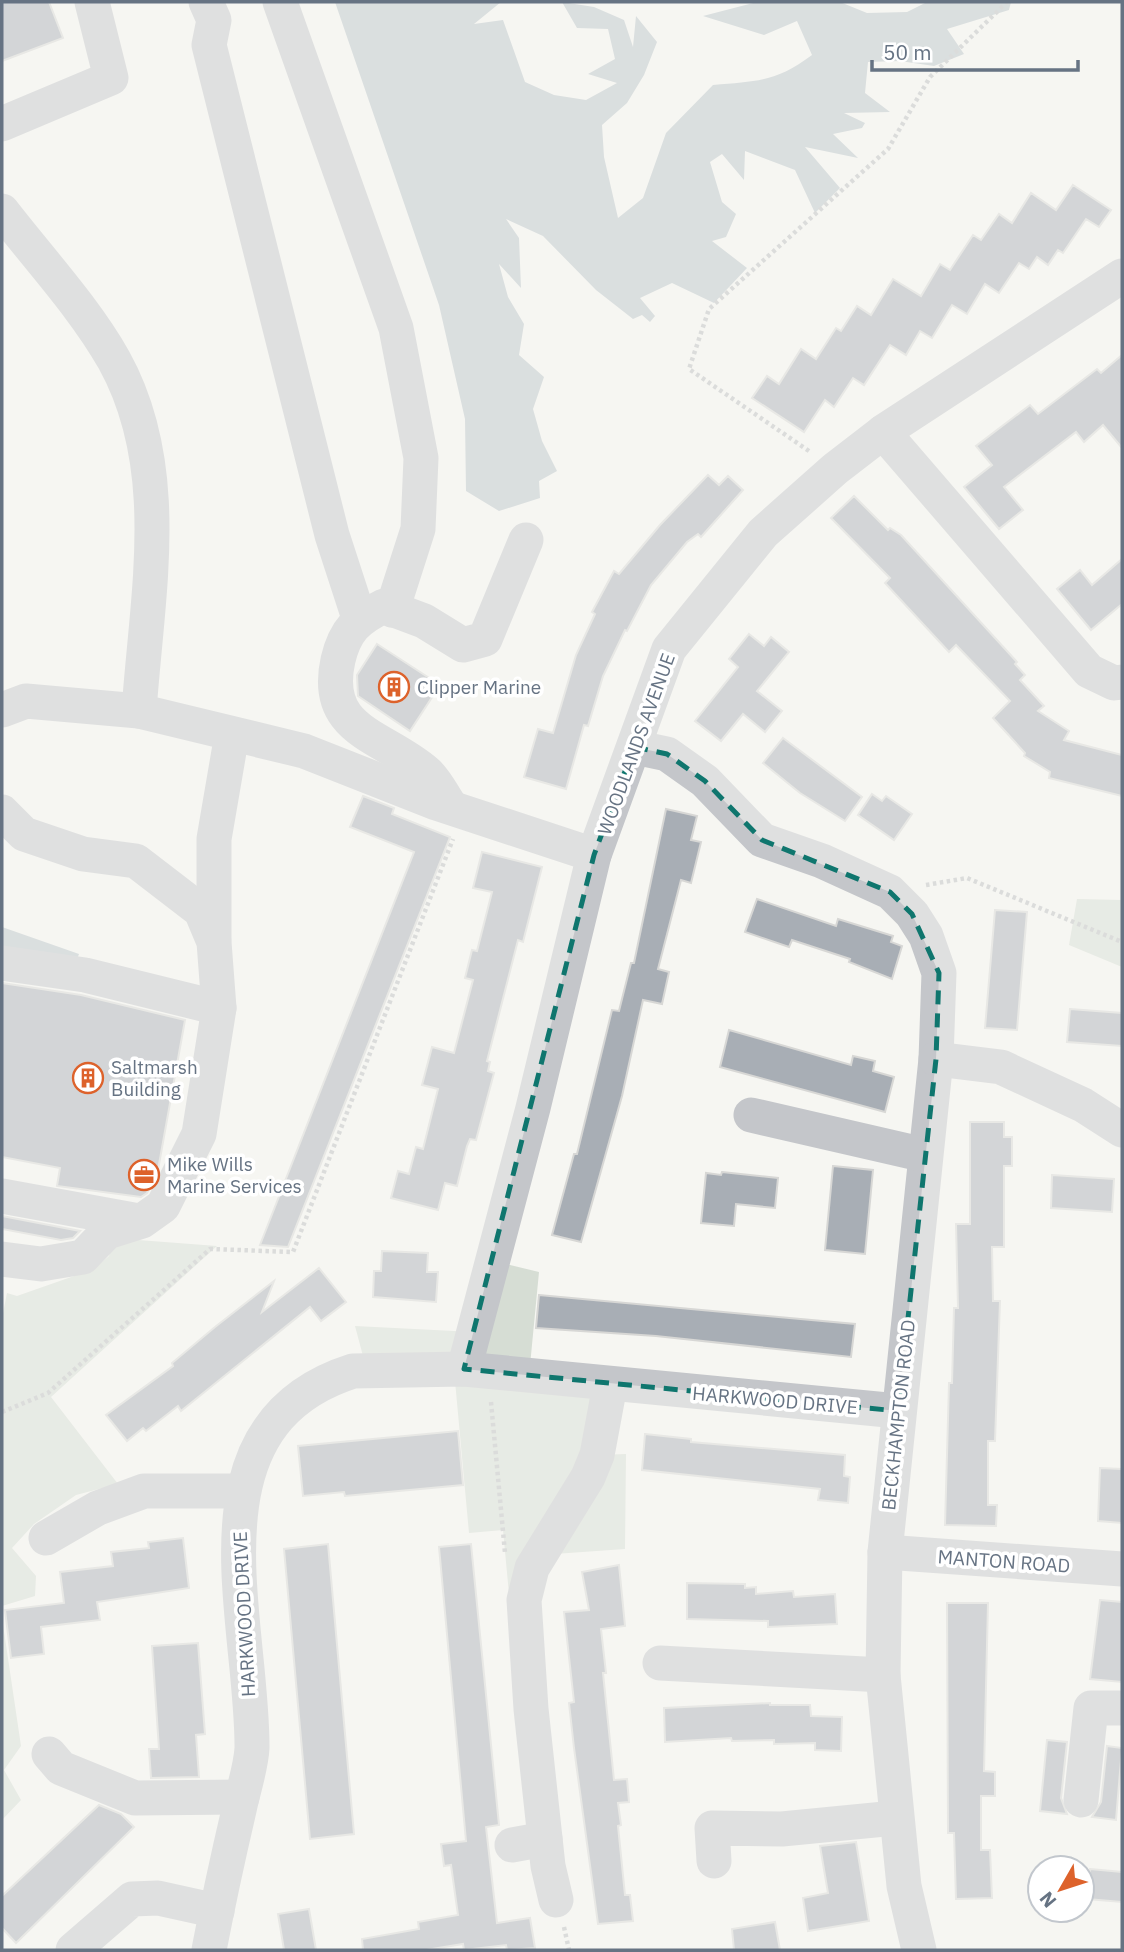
<svg xmlns="http://www.w3.org/2000/svg" width="1124" height="1952" font-family="'IBM Plex Sans',sans-serif">
<style>
.green{fill:#d6ddd4}
.water{fill:#b9c3c8}
.building{fill:#a8aeb5;stroke:#d7d7d5;stroke-width:2}
.lines{fill:none;stroke-linecap:round;stroke-linejoin:round}
.path{stroke:#bbbdbf;stroke-width:4.5;stroke-dasharray:3.5 3.5;stroke-linecap:butt}
.minor{stroke:#c4c6ca;stroke-width:35}
.marked{fill:none;stroke:#0f766e;stroke-width:5;stroke-dasharray:14 9;stroke-linejoin:round}
.labels{text-anchor:middle;dominant-baseline:central;stroke-width:7;stroke-linejoin:round;paint-order:stroke}
.poi-label{font-size:19px;fill:#667383;stroke:#fff;text-anchor:start}
.street-label{font-size:19px;fill:#667383;stroke:#fff}
</style>
<rect width="100%" height="100%" fill="#f6f6f2"/>
<g class="green">
<polygon points="1077,899 1122,900 1122,967 1069,945"/>
<polygon points="112,1238 217,1246 51,1397 118,1484 76,1495 34,1524 12,1548 36,1576 35,1596 2,1606 2,1318 7,1293 17,1296 94,1269 109,1256"/>
<polygon points="493,1261 539,1272 529,1376 610,1385 598,1455 626,1454 625,1549 540,1555 509,1594 503,1530 469,1533 454,1370 367,1371 355,1326 474,1332"/>
<polygon points="2,1618 21,1746 4,1770 21,1800 2,1820"/>
</g>
<g class="water">
<path d="M 335,2 L 501,2 L 474,24 L 503,20 L 525,82 L 554,95 L 586,100 L 617,83 L 588,74 L 615,59 L 608,29 L 577,28 L 562,2 L 594,7 L 624,20 L 633,47 L 636,16 L 657,42 L 644,75 L 627,103 L 602,125 L 604,157 L 618,218 L 643,198 L 666,133 L 713,85 C 757,81 776,82 812,55 L 797,21 L 764,35 L 703,16 L 757,2 L 840,2 L 867,13 L 907,12 L 927,2 L 1011,2 L 1009,10 L 947,29 L 964,54 L 934,66 L 900,61 L 868,62 L 865,93 L 890,112 L 844,113 L 865,123 L 862,128 L 833,134 L 858,158 L 805,147 L 840,188 L 815,213 L 795,170 L 745,151 L 744,180 L 722,154 L 710,162 L 722,202 L 736,214 L 726,237 L 712,241 L 747,268 L 714,303 L 672,283 L 640,298 L 655,316 L 650,322 L 642,315 L 633,319 L 596,290 L 543,236 L 506,219 L 519,238 L 521,288 L 499,264 L 508,297 L 524,324 L 519,355 L 544,377 L 533,409 L 542,441 L 557,471 L 539,481 L 540,498 L 499,511 L 466,491 L 465,419 L 439,305 Z"/>
<polygon points="2,927 79,954 67,986 2,965"/>
</g>
<g class="building">
<polygon points="2,2 49,2 63,38 2,61"/>
<polygon points="1073,185 1111,210 1099,227 1086,219 1063,253 1058,250 1048,265 1037,257 1029,269 1019,263 999,293 985,284 967,314 952,305 932,338 920,331 906,355 890,345 864,385 853,378 834,407 825,400 804,432 752,398 767,376 779,384 801,349 816,359 836,328 841,331 857,306 871,315 893,279 921,296 940,264 950,270 973,235 981,240 999,214 1012,223 1031,193 1056,210"/>
<polygon points="1122,355 1122,448 1103,425 1084,442 1076,432 1004,487 1023,510 999,529 964,487 992,465 976,446 1030,405 1038,414 1097,369 1101,373"/>
<polygon points="708,475 719,485 728,476 743,490 701,537 698,534 687,542 651,585 627,631 625,630 603,676 588,726 584,725 566,789 524,777 538,729 553,733 576,655 595,614 592,612 614,571 619,574 660,525"/>
<polygon points="854,496 888,530 890,528 901,535 1017,662 1015,664 1025,675 1020,680 1044,706 1038,711 1069,731 1064,740 1122,755 1122,796 1049,778 1050,772 1024,756 1025,753 993,718 1010,701 956,645 949,652 885,583 890,578 831,518"/>
<polygon points="1122,559 1122,604 1091,630 1057,589 1080,570 1092,585"/>
<polygon points="749,634 764,646 771,637 789,652 757,691 782,711 765,732 743,714 721,741 695,721 738,667 729,659"/>
<polygon points="377,644 440,685 410,731 358,696 357,675"/>
<polygon points="783,738 862,797 845,821 800,793 763,763"/>
<polygon points="872,794 882,801 886,796 912,814 894,840 858,815"/>
<polygon points="363,796 394,808 392,814 450,837 288,1247 260,1245 414,852 350,827"/>
<polygon points="666,809 697,816 691,840 701,842 691,883 681,880 658,969 669,972 662,1004 643,1000 622,1096 581,1242 552,1235 574,1154 577,1154 612,1010 619,1011 631,963 634,963"/>
<polygon points="482,852 542,867 523,942 518,940 487,1061 490,1062 488,1071 494,1073 476,1140 470,1139 467,1146 457,1186 445,1183 438,1210 391,1198 398,1171 409,1174 416,1147 423,1149 438,1089 422,1085 432,1047 454,1053 473,980 465,978 472,950 477,951 492,892 473,888"/>
<polygon points="757,899 836,926 838,919 893,936 891,942 902,946 892,979 849,962 850,959 792,940 789,947 745,932"/>
<polygon points="995,910 1027,912 1017,1030 985,1028"/>
<polygon points="2,983 81,995 185,1020 158,1170 147,1193 141,1197 57,1186 60,1168 2,1157"/>
<polygon points="1070,1009 1122,1013 1122,1046 1067,1042"/>
<polygon points="729,1030 851,1065 853,1056 875,1061 873,1071 894,1077 885,1112 720,1067"/>
<polygon points="970,1122 1004,1122 1004,1137 1012,1137 1012,1166 1004,1166 1004,1247 992,1247 993,1301 1000,1301 995,1441 988,1441 988,1505 997,1505 996,1526 945,1525 949,1383 952,1383 954,1308 958,1308 956,1224 970,1224"/>
<polygon points="833,1166 873,1170 865,1254 825,1250"/>
<polygon points="722,1172 778,1178 775,1208 736,1204 734,1226 701,1223 706,1173 721,1175"/>
<polygon points="1052,1175 1114,1179 1112,1212 1051,1208"/>
<polygon points="2,1216 80,1231 73,1238 61,1240 2,1229"/>
<polygon points="382,1251 428,1253 427,1272 438,1272 436,1302 373,1297 374,1271 381,1271"/>
<polygon points="319,1268 346,1302 321,1321 310,1307 181,1411 178,1406 146,1431 143,1428 127,1441 106,1415 173,1366 172,1363 215,1327 274,1281 262,1312"/>
<polygon points="539,1295 855,1324 851,1357 656,1336 536,1328"/>
<polygon points="458,1431 463,1485 345,1496 344,1492 303,1496 298,1446"/>
<polygon points="645,1434 691,1439 691,1442 845,1455 844,1476 850,1477 848,1503 818,1500 820,1489 642,1470"/>
<polygon points="1100,1468 1122,1469 1122,1523 1098,1521"/>
<polygon points="183,1538 189,1588 97,1602 100,1620 41,1627 44,1654 11,1658 5,1610 64,1603 60,1572 113,1566 111,1552 149,1548 148,1542"/>
<polygon points="328,1544 354,1834 310,1839 284,1549"/>
<polygon points="471,1544 499,1825 486,1827 497,1923 530,1918 535,1948 507,1950 506,1945 464,1950 463,1944 426,1950 363,1950 362,1939 419,1929 418,1922 458,1915 451,1865 444,1866 441,1844 466,1841 439,1547"/>
<polygon points="619,1565 625,1626 601,1629 606,1673 603,1673 614,1780 627,1779 629,1802 618,1803 621,1825 618,1826 625,1895 630,1895 633,1921 598,1924 574,1748 569,1703 574,1702 564,1612 589,1610 582,1572"/>
<polygon points="687,1583 745,1584 745,1588 756,1587 756,1594 793,1591 794,1597 835,1594 837,1624 768,1627 768,1621 687,1619"/>
<polygon points="1100,1600 1122,1602 1122,1682 1090,1679"/>
<polygon points="947,1603 988,1603 984,1771 995,1772 995,1796 981,1796 981,1850 990,1850 992,1898 956,1899 954,1833 948,1833"/>
<polygon points="198,1643 205,1734 196,1735 199,1777 151,1778 149,1749 159,1749 152,1646"/>
<polygon points="770,1703 770,1705 810,1705 811,1716 842,1717 841,1751 815,1750 815,1743 774,1744 774,1740 732,1741 731,1738 665,1742 664,1708"/>
<polygon points="1047,1740 1067,1742 1061,1798 1067,1814 1040,1811"/>
<polygon points="1107,1746 1122,1748 1116,1820 1092,1817 1101,1802"/>
<polygon points="99,1805 121,1814 134,1827 16,1943 2,1928 2,1896"/>
<polygon points="856,1842 869,1921 808,1931 803,1898 828,1893 820,1846"/>
<polygon points="1090,1869 1122,1872 1122,1902 1087,1899"/>
<polygon points="309,1909 316,1950 284,1950 278,1914"/>
<polygon points="775,1922 780,1950 734,1950 732,1929"/>
</g>
<g class="lines">
<g class="path">
<polyline points="809,451 689,369 709,309 888,149 930,77 1007,2"/>
<polyline points="926,885 967,878 1122,942"/>
<polyline points="491,1402 505,1553"/>
<polyline points="2,1412 48,1393 210,1249 293,1252 453,839"/>
<polyline points="564,1927 569,1950"/>
</g>
<g class="minor">
<polyline points="206,2 214,20 209,45 332,535 359,618"/>
<polyline points="280,2 396,328 421,458 418,529 392,610"/>
<polyline points="2,124 111,78 92,2"/>
<path d="M 2,211 C 39,259 84,307 114,360 C 174,468 147,594 139,711 L 304,751 L 436,803 L 594,855"/>
<polyline points="883,432 1089,671 1114,683 1122,682"/>
<polyline points="2,710 26,701 139,711"/>
<polyline points="634,747 667,754 705,781 762,840 822,861 890,892 912,914 926,936 939,973 936,1059 885,1552 883,1675 904,1886 919,1950"/>
<path d="M 451,807 C 443,796 436,780 426,772 C 383,735 322,732 338,660 C 345,630 357,619 384,606 L 424,621 L 463,645 L 485,639 L 526,540"/>
<polyline points="2,812 24,834 83,854 136,861 201,911 214,942 219,1008 199,1134 163,1206 142,1221 107,1232 83,1257 41,1264 2,1259"/>
<polyline points="214,939 214,839 232,734"/>
<polyline points="2,963 85,975 219,1008"/>
<polyline points="936,1059 1001,1067 1083,1105 1122,1130"/>
<polyline points="751,1115 925,1155"/>
<polyline points="2,1196 139,1221"/>
<polyline points="464,1369 533,1108 594,855 669,649 763,533 835,469 883,432 1122,276"/>
<polyline points="46,1538 98,1508 144,1491 243,1491"/>
<polyline points="885,1552 1122,1569"/>
<polyline points="660,1663 883,1675"/>
<polyline points="49,1754 61,1768 135,1798 242,1797"/>
<polyline points="1081,1800 1091,1708 1122,1708"/>
<polyline points="512,1845 545,1839"/>
<polyline points="714,1861 712,1828 782,1829 895,1818"/>
<polyline points="556,1900 548,1866 531,1709 524,1600 532,1568 588,1477 597,1455 610,1385"/>
<polyline points="73,1950 132,1899 158,1898 217,1911"/>
<path d="M 209,1950 C 218,1903 228,1857 239,1810 C 243,1790 251,1768 252,1748 C 253,1618 183,1425 353,1371 L 464,1369 L 898,1411"/>
</g>
</g>
<path d="M0 0H1124V1952H0ZM 634,747 L 667,754 L 705,781 L 762,840 L 890,892 L 912,914 L 939,973 L 936,1059 L 898,1411 L 464,1369 L 594,855 Z" fill="#f6f6f2" fill-opacity=".55" fill-rule="evenodd"/>
<path class="marked" d="M 634,747 L 667,754 L 705,781 L 762,840 L 890,892 L 912,914 L 939,973 L 936,1059 L 898,1411 L 464,1369 L 594,855 Z"/>
<defs>
<g id="building-ring" transform="scale(1.575)"><circle r="9.5" fill="#fff" stroke="#dd622b" stroke-width="1.5"/><path d="M-4-6H4V6H1V3H-1V6H-4ZM-2.5-4.3h1.7v1.8h-1.7ZM.8-4.3h1.7v1.8H.8ZM-2.5-1h1.7V.8h-1.7ZM.8-1h1.7V.8H.8Z" fill="#dd622b"/></g>
<g id="office-ring" transform="scale(1.575)"><circle r="9.5" fill="#fff" stroke="#dd622b" stroke-width="1.5"/><path d="M-6-3h4V-5.5h4V-3h4V5H-6ZM-1-4.5V-3h2v-1.5ZM-6 0V1H6V0Z" fill="#dd622b"/></g>
</defs>
<g fill-rule="evenodd">
<use href="#building-ring" x="394" y="687"/>
<use href="#building-ring" x="88" y="1078"/>
<use href="#office-ring" x="144" y="1175"/>
</g>
<g class="labels">
<g class="poi-label">
<text x="417" y="687">Clipper Marine</text>
<text x="111" y="1067">Saltmarsh<tspan x="111" dy="22">Building</tspan></text>
<text x="167" y="1164">Mike Wills<tspan x="167" dy="22">Marine Services</tspan></text>
</g>
<g class="street-label">
<text transform="translate(636 744) rotate(-70)">WOODLANDS AVENUE</text>
<text transform="translate(775 1400) rotate(5)">HARKWOOD DRIVE</text>
<text transform="translate(898 1415) rotate(-84)">BECKHAMPTON ROAD</text>
<text transform="translate(1004 1561) rotate(4)">MANTON ROAD</text>
<text transform="translate(244 1614) rotate(-93)">HARKWOOD DRIVE</text>
</g>
</g>
<rect width="1124" height="1952" fill="none" stroke="#667383" stroke-width="7"/>
<g transform="translate(1061 1889) rotate(231)"><circle r="33" fill="#ffffff" stroke="#c2c7cd" stroke-width="2"/>
<path d="M0-5L12 26L0 18L-12 26Z" fill="#dd622b"/>
<text y="-10" font-size="19" font-weight="bold" text-anchor="middle" fill="#667383">N</text>
</g>
<path d="M872 60v10h206v-10" fill="none" stroke="#667383" stroke-width="3.5"/>
<text x="883" y="60" font-size="21" fill="#667383" stroke="#ffffff" stroke-width="5" paint-order="stroke">50 m</text>
</svg>
